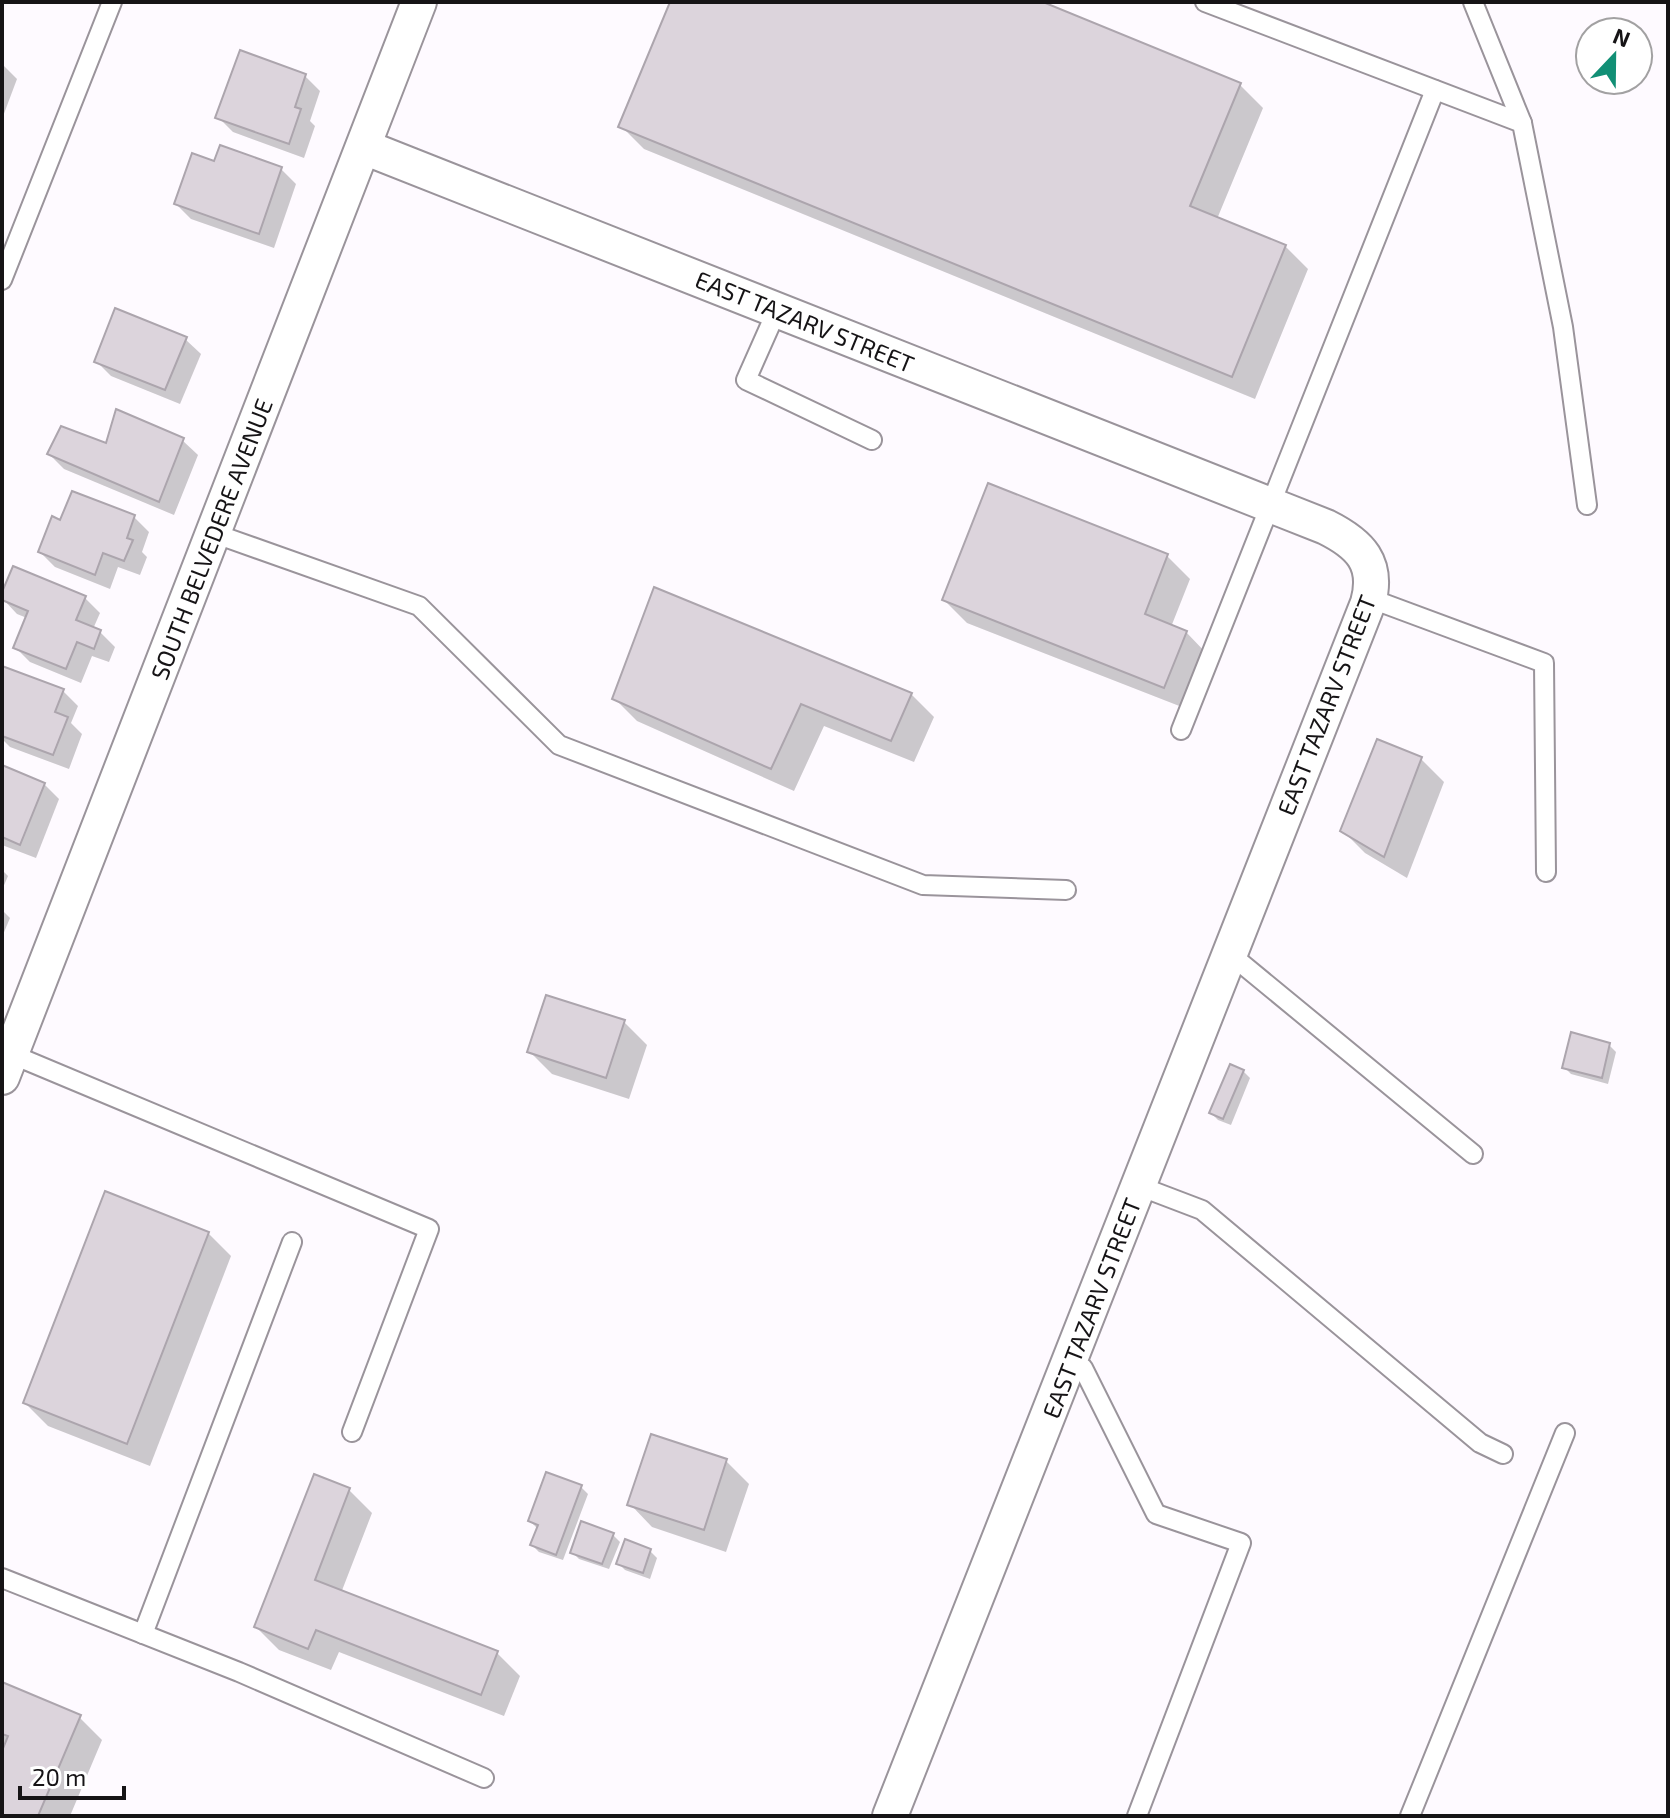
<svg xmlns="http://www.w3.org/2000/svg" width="1670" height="1818" font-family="'Exo 2',sans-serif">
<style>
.shadow{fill:#0003}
.building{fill:#dcd4dc;stroke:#aca5ad;stroke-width:2}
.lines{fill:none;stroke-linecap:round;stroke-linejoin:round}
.service-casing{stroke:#9a949b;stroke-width:22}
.minor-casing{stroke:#9a949b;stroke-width:38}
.service{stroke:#fff;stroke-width:18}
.minor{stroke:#fff;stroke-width:34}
.labels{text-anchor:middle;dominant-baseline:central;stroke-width:6;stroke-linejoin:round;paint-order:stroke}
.street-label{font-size:24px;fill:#161416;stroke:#fff}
</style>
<rect width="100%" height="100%" fill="#fefaff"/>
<g class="shadow">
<polygon points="672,2 1038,2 1240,85 1263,108 1217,219 1285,246 1308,269 1255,399 644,149 621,126"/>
<polygon points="2,64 17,79 2,119"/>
<polygon points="305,76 320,91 310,121 315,126 304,158 233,132 218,117"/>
<polygon points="221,148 281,169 296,184 274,248 191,219 176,204 215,164"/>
<polygon points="185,339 201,354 180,404 111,376 96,361"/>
<polygon points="182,440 198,455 174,515 64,469 49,454 107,445"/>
<polygon points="73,493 134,517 149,532 142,552 147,557 140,575 118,567 110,589 55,567 40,552 61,522"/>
<polygon points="1167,556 1190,579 1171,627 1186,632 1208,655 1187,709 967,623 944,600"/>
<polygon points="2,598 85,598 100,613 93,629 100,632 115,647 109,662 92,656 81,683 30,662 15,647 27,618 17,614"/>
<polygon points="2,668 63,691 78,706 71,723 82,734 69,769 10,747 2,739"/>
<polygon points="911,694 934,717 914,762 824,726 794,791 637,721 614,698"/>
<polygon points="1421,759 1444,782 1407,878 1365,853 1342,830"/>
<polygon points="2,768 44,784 59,799 36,858 2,845"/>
<polygon points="2,870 8,876 2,890"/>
<polygon points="2,910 10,918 2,937"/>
<polygon points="624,1022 647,1045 629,1099 552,1074 529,1051"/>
<polygon points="1609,1045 1616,1052 1608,1084 1571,1074 1564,1067"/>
<polygon points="1243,1071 1250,1078 1231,1125 1218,1120 1211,1113"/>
<polygon points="208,1233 231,1256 150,1466 48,1426 25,1403"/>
<polygon points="726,1461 749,1484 726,1552 652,1527 630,1504"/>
<polygon points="581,1487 588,1494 563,1560 539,1552 532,1545 537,1528 530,1521"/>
<polygon points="349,1490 372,1513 341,1593 497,1653 520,1676 504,1716 339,1652 331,1670 279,1650 256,1627"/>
<polygon points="613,1535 620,1542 609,1569 579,1559 572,1552"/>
<polygon points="650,1551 657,1558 650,1579 625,1570 618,1563"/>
<polygon points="2,1685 79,1717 102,1740 70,1816 2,1816 2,1756 5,1748 2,1747"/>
</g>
<g class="building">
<polygon points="670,2 1043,2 1241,83 1190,206 1286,245 1232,377 618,127"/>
<polygon points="240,50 306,74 295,107 301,109 289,144 215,118"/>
<polygon points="220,145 282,167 259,234 174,204 192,153 214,161"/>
<polygon points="115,308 187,337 165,390 94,362"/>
<polygon points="116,409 184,438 159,502 47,454 61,426 106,443"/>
<polygon points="988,483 1168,554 1145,614 1187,631 1164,688 942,600"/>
<polygon points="72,491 135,515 127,538 133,540 124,561 103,553 95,575 38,552 52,516 60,520"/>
<polygon points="13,566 86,596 76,620 101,630 94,649 77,642 66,669 13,648 28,611 2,600 2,592"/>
<polygon points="654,587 912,693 891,741 801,704 771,769 612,699"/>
<polygon points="2,666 64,689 55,712 68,717 53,755 2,736"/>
<polygon points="1377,739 1422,757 1384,857 1340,831"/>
<polygon points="2,765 45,783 20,845 2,837"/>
<polygon points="546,995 625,1020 606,1078 527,1052"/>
<polygon points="1571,1032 1610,1043 1602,1078 1562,1068"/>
<polygon points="1230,1064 1244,1070 1223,1119 1209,1113"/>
<polygon points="105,1191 209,1232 127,1444 23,1403"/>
<polygon points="651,1434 727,1459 704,1530 627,1505"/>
<polygon points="546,1472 582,1485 556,1555 530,1545 538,1525 528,1521"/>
<polygon points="314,1474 350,1488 315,1580 498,1651 481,1695 316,1630 308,1649 254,1627"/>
<polygon points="581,1521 614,1533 602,1564 570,1553"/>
<polygon points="625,1539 651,1549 643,1573 616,1564"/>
<polygon points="2,1682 81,1715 38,1816 2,1816 2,1751 8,1736 2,1734"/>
</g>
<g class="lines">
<g class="service-casing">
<g id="service">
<polyline points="1205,2 1522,123 1563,327 1587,505"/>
<polyline points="1473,2 1522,123"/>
<polyline points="2,280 112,2"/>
<polyline points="777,310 746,380 872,440"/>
<polyline points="213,533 419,606 559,745 923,885 1066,890"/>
<polyline points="1369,598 1544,663 1546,872"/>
<polyline points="1181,730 1435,90"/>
<polyline points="1230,954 1473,1154"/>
<polyline points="11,1054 429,1229 352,1432"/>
<polyline points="1139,1186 1202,1210 1480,1443 1503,1454"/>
<polyline points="1069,1363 1083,1368 1156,1514 1241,1543 1137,1816"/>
<polyline points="2,1578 239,1672 484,1778"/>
<polyline points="143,1634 292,1242"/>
<polyline points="1410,1816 1565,1433"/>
</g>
</g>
<g class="minor-casing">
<g id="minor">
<path d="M 364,147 L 1326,527 C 1360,544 1379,563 1368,603 L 890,1816"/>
<polyline points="2,1077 419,2"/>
</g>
</g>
<use href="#service" class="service"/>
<use href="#minor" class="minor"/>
</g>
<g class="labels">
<g class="street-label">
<text transform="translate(805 321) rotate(22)">EAST TAZARV STREET</text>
<text transform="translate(211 539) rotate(-69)">SOUTH BELVEDERE AVENUE</text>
<text transform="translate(1326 705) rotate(-69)">EAST TAZARV STREET</text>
<text transform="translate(1091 1308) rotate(-69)">EAST TAZARV STREET</text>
</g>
</g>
<rect width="1670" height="1818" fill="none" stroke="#161416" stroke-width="8"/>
<g transform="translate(1614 56) rotate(22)"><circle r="38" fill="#ffffff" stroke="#a2a1a2" stroke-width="2"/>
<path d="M0-6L14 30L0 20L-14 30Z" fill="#118f75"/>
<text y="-12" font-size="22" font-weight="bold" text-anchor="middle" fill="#161416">N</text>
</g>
<path d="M20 1786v12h104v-12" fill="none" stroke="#161416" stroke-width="4"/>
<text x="32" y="1786" font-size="24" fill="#161416" stroke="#ffffff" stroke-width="6" paint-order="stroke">20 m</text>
</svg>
